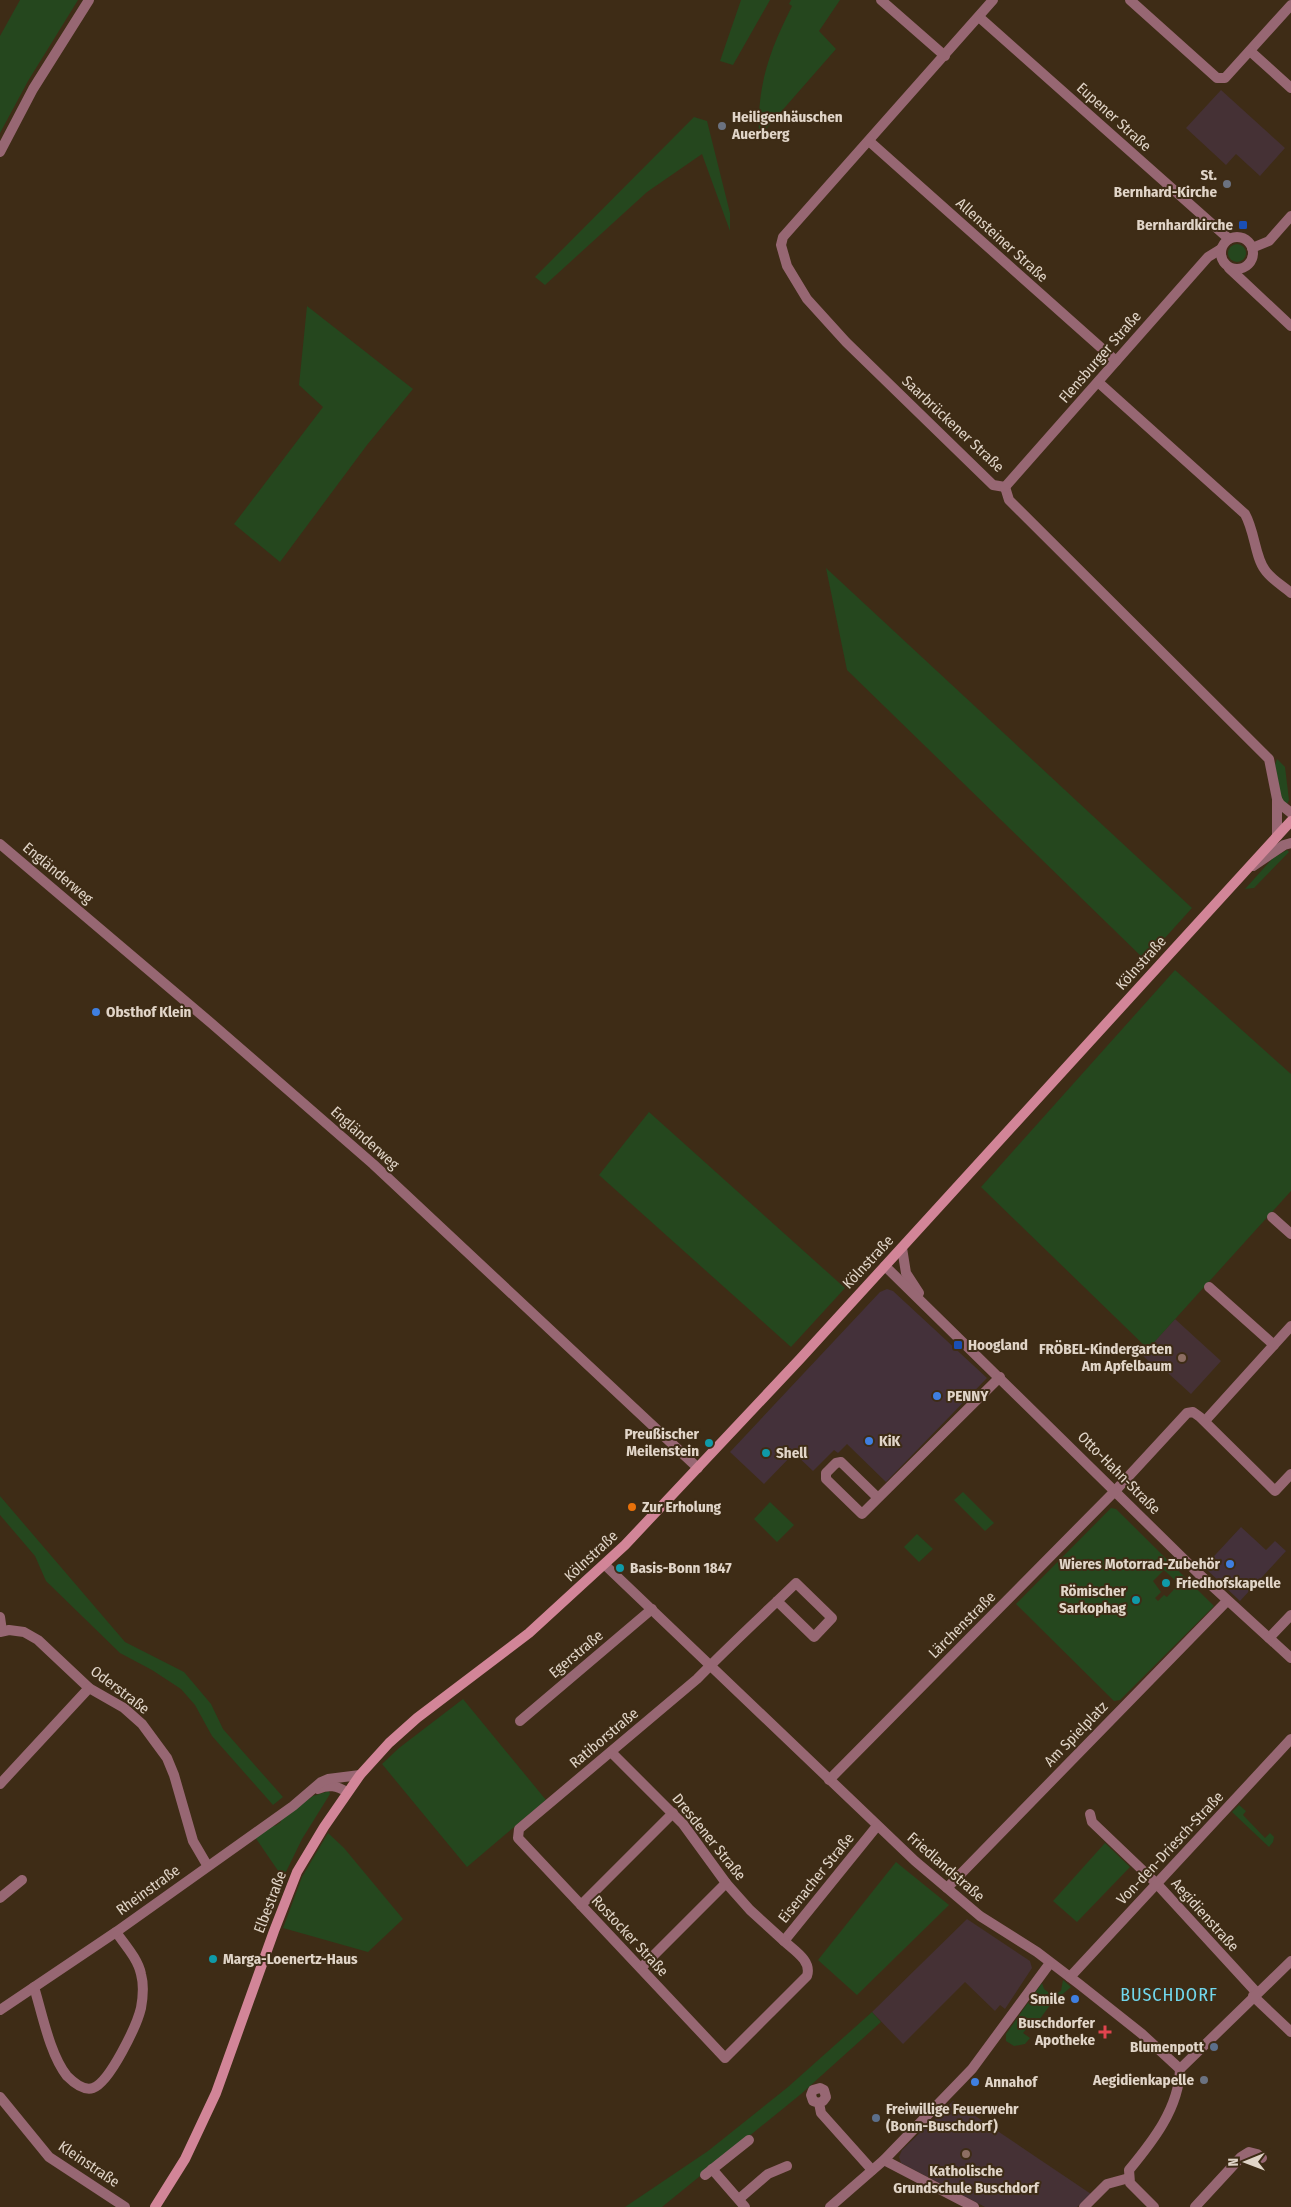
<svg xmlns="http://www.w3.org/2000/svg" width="1291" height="2207" font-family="'Fira Sans Condensed',sans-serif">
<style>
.commercial{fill:#44313a}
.education{fill:#453135}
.green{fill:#25471e;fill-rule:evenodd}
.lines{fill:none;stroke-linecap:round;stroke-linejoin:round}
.minor{stroke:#976773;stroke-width:10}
.tertiary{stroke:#976773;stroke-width:10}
.secondary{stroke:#d28598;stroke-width:10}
.worship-dot{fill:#6b7280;stroke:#3e2c16;stroke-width:2}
.transit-dot{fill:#1a4fb4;stroke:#3e2c16;stroke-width:2}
.shop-dot{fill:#3f7fe0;stroke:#3e2c16;stroke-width:2}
.education-dot{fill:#8d6e63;stroke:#3e2c16;stroke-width:2}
.culture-dot{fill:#0f9aa8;stroke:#3e2c16;stroke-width:2}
.food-dot{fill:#e8710a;stroke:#3e2c16;stroke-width:2}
.health-dot{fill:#e0444e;stroke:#3e2c16;stroke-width:2}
.service-dot{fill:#5c6f8a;stroke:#3e2c16;stroke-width:2}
.labels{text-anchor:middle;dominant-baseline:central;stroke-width:4;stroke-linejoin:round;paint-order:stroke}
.poi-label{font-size:15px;font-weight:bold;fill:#e1d5c8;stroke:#3e2c16;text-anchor:start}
.street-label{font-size:15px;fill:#e1d5c8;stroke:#3e2c16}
.quarter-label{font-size:18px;letter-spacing:1px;fill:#71d8ed;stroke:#3e2c16}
</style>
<rect width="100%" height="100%" fill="#3e2c16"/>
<g class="commercial">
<polygon points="887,1289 893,1291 987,1378 886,1482 847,1444 838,1453 834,1450 813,1471 794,1453 764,1484 730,1452 880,1292"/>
<polygon points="1241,1527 1266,1550 1275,1541 1286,1551 1240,1601 1204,1567"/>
</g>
<g class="education">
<polygon points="1221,90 1285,148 1260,176 1236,154 1226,165 1186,128"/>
<polygon points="1175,1319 1221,1361 1191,1394 1158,1364 1155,1367 1142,1355"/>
<polygon points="967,1919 1030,1961 1032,1968 1005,2009 1000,2005 995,2011 965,1982 903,2044 872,2012"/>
<polygon points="953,2101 1091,2194 1077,2207 985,2207 901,2163 899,2157 902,2150"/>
</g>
<g class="green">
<polygon points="20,0 78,0 28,81 0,133 0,36"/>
<polygon points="741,0 770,0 733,65 720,61"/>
<path d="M 791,0 L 840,0 L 819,31 L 836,49 L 759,137 C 757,85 769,52 792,6 L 789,4 Z"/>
<polygon points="694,117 707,121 730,213 730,231 702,154 647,192 545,285 535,277"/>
<circle cx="1237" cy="253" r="9"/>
<polygon points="307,306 413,389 367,445 280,562 234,524 323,407 299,385"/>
<polygon points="826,568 1192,908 1145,960 847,670"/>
<polygon points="1277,759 1285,767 1289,800 1287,804 1281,799 1275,765"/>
<polygon points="1287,850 1289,852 1254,888 1245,889 1273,858"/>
<polygon points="1175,970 1291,1074 1291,1191 1148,1349 981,1187"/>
<polygon points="649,1112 845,1288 791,1347 599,1175"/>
<polygon points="963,1492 994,1523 985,1531 954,1500"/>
<polygon points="0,1496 125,1642 184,1672 211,1704 223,1729 283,1797 273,1805 212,1736 195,1705 181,1689 152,1670 120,1653 46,1581 35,1556 0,1515"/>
<polygon points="770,1502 794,1525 777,1542 754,1519"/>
<path d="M 1111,1508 L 1116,1509 L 1214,1606 L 1120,1700 L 1114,1701 L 1016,1604 ZM 1164,1570 L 1179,1584 L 1167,1597 L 1164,1595 L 1158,1601 L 1155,1598 L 1161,1592 L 1153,1581 Z"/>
<polygon points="917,1534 933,1549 919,1562 904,1547"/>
<polygon points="463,1699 546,1800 467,1867 382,1764 399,1748"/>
<polygon points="329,1791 330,1794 302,1839 283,1878 255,1837 273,1824 275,1826 281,1822 280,1820 313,1796"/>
<polygon points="1239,1805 1246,1811 1243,1815 1265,1838 1270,1833 1274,1837 1273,1842 1269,1847 1232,1812"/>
<polygon points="328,1833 344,1848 403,1919 368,1952 283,1928 302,1877"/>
<polygon points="1105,1843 1130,1867 1077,1922 1053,1901"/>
<polygon points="896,1862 949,1905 857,1995 818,1960"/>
<polygon points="1063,1980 1071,1987 1051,2004 1039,2020 1035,2018 1023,2033 1030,2038 1025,2044 1014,2046 1006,2041 1006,2034 1042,1983 1044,1989 1052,1995 1061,1991"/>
<polygon points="872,2012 881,2022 801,2094 662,2207 625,2207 708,2151 788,2087"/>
</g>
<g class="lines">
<g class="minor">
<polyline points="881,0 945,56"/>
<polyline points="993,0 783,237 781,245 787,266 807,299 846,342 993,485 1005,487"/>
<polyline points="1130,0 1217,78 1225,78 1291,5"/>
<polyline points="979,17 1229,239"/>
<polyline points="1250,51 1291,88"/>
<polyline points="869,141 1116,361"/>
<polyline points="0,152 33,89 89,0"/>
<circle cx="1237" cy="253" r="16"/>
<polyline points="1252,248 1269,241 1291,216"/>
<polyline points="1229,268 1291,326"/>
<path d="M 1098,382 L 1245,514 C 1255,532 1255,557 1265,570 C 1271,579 1283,586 1291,593"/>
<polyline points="1005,487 1009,500 1269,759 1277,799 1277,836"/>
<polyline points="1005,487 1208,257 1221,249"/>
<polyline points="1277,799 1280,804 1291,813"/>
<polyline points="0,844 211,1023 373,1164 698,1468"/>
<polyline points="1272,1217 1291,1234"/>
<polyline points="902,1248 906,1273 919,1293"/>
<polyline points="885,1266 1199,1574 1291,1658"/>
<polyline points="1209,1287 1274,1345"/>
<polyline points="1205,1421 1291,1326"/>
<polyline points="878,1498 841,1462 836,1463 826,1473 826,1479 862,1514 1000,1377"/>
<polyline points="605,1565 915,1861 980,1916 1037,1952 1079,1984 1142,2034 1180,2069"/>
<path d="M 777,1601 L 814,1637 L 832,1618 L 796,1583 C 763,1615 729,1646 697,1679 L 519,1829 L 518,1838 L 725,2058 L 807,1976 C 812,1961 795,1951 784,1941 L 877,1826"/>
<polyline points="0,1617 2,1631"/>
<polyline points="0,1632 9,1630 24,1632 38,1640 89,1688 124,1708 142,1724 167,1758 174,1775 193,1841 207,1865"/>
<polyline points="1269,1638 1291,1615"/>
<polyline points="520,1721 652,1609"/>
<polyline points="611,1752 683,1824 726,1883 750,1910 784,1941"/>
<polyline points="829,1780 1115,1491 1187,1413 1193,1412 1200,1417 1275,1491 1291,1474"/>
<polyline points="0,1784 89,1688"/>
<path d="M 318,1789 C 329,1784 337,1786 347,1792"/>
<polyline points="1090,1814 1092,1822 1157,1884 1257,1993"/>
<polyline points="947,1888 1227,1601"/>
<polyline points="0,1898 22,1880"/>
<polyline points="581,1905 673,1813"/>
<polyline points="641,1968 726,1883"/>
<polyline points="1070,1977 1291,1739"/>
<path d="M 34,1987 C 42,2013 50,2055 67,2076 C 73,2082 84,2091 93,2088 C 110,2082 137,2025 141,2008 C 143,1997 144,1985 141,1974 C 138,1959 125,1945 116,1932"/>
<polyline points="1253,1996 1291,2032"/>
<polyline points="0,2010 116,1932 293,1806 321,1782 328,1779 360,1775"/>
<polyline points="0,2097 49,2157 125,2207"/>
<polyline points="819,2103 823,2101 826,2097 824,2090 820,2088 813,2090 811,2095 813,2101 819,2103 821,2113 872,2170"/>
<polyline points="884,2160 974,2207"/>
<polyline points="712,2169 745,2207"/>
<polyline points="705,2175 749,2140"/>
<polyline points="739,2199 768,2174 787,2166"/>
<polyline points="830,2207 884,2160 972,2069 1050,1963"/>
<polyline points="1084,2207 1107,2184 1129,2178"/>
<path d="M 1154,2207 L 1130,2183 L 1129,2170 C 1153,2141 1179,2108 1180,2069 L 1291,1961"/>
<polyline points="1195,2207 1241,2157 1249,2152 1257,2154 1262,2158"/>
</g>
<polyline class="tertiary" points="1253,866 1284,845 1291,843"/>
<polyline class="secondary" points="155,2207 185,2159 216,2093 274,1931 297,1872 324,1827 360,1775 389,1743 417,1718 529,1633 625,1545 800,1359 1291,821"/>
</g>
<g class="worship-dot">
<circle cx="722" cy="126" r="5"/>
<circle cx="1227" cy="184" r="5"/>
<circle cx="1204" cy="2080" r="5"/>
</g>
<g class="transit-dot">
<rect x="1238" y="220" width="10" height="10" rx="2.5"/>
<rect x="953" y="1340" width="10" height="10" rx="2.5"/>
</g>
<g class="shop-dot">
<circle cx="96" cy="1012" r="5"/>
<circle cx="937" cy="1396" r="5"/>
<circle cx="869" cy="1441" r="5"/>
<circle cx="1230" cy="1564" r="5"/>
<circle cx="1075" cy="1999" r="5"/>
<circle cx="975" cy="2082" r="5"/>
</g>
<g class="education-dot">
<circle cx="1182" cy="1358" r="5"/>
<circle cx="966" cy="2154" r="5"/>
</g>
<g class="culture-dot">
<circle cx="709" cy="1443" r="5"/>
<circle cx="766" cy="1453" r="5"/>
<circle cx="620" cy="1568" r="5"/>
<circle cx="1166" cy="1583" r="5"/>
<circle cx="1136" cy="1600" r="5"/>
<circle cx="213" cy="1959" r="5"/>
</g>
<circle class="food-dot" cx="632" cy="1507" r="5"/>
<path class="health-dot" d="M1102.5 2024.5h5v5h5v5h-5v5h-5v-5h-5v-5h5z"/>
<g class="service-dot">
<circle cx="1214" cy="2047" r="5"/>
<circle cx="876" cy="2118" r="5"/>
</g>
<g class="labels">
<g class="poi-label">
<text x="732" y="117">Heiligenhäuschen<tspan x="732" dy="17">Auerberg</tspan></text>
<text x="1217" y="175" text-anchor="end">St.<tspan x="1217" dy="17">Bernhard-Kirche</tspan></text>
<text x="1233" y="225" text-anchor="end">Bernhardkirche</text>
<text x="106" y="1012">Obsthof Klein</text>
<text x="968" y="1345">Hoogland</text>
<text x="1172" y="1349" text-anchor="end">FRÖBEL-Kindergarten<tspan x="1172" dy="17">Am Apfelbaum</tspan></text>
<text x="947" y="1396">PENNY</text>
<text x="699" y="1434" text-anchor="end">Preußischer<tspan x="699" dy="17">Meilenstein</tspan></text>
<text x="879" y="1441">KiK</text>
<text x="776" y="1453">Shell</text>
<text x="642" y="1507">Zur Erholung</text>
<text x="1220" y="1564" text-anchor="end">Wieres Motorrad-Zubehör</text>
<text x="630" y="1568">Basis-Bonn 1847</text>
<text x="1176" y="1583">Friedhofskapelle</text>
<text x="1126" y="1591" text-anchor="end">Römischer<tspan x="1126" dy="17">Sarkophag</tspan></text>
<text x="223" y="1959">Marga-Loenertz-Haus</text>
<text x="1065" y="1999" text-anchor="end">Smile</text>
<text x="1095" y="2023" text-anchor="end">Buschdorfer<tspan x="1095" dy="17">Apotheke</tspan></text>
<text x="1204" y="2047" text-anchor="end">Blumenpott</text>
<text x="1194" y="2080" text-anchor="end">Aegidienkapelle</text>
<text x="985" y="2082">Annahof</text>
<text x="886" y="2109">Freiwillige Feuerwehr<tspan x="886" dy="17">(Bonn-Buschdorf)</tspan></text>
<text x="966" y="2171" text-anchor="middle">Katholische<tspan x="966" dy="17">Grundschule Buschdorf</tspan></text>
</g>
<g class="street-label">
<text transform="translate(1114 117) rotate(42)">Eupener Straße</text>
<text transform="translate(1002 240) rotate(42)">Allensteiner Straße</text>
<text transform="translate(1100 357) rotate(-49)">Flensburger Straße</text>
<text transform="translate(953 424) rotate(43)">Saarbrückener Straße</text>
<text transform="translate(58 873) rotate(40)">Engländerweg</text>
<text transform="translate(1141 963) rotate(-48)">Kölnstraße</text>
<text transform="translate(365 1138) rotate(42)">Engländerweg</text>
<text transform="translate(868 1262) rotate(-47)">Kölnstraße</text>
<text transform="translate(1119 1473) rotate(45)">Otto-Hahn-Straße</text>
<text transform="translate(591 1556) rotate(-43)">Kölnstraße</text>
<text transform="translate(962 1625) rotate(-45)">Lärchenstraße</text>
<text transform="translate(576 1654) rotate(-40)">Egerstraße</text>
<text transform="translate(120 1690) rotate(37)">Oderstraße</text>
<text transform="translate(1076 1734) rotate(-46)">Am Spielplatz</text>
<text transform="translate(604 1738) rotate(-40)">Ratiborstraße</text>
<text transform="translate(709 1837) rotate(51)">Dresdener Straße</text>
<text transform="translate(1170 1848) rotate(-47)">Von-den-Driesch-Straße</text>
<text transform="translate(946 1867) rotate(41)">Friedlandstraße</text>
<text transform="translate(816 1878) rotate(-51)">Eisenacher Straße</text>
<text transform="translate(148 1890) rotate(-36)">Rheinstraße</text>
<text transform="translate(270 1902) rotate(-69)">Elbestraße</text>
<text transform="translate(1205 1915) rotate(48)">Aegidienstraße</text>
<text transform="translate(630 1936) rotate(47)">Rostocker Straße</text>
<text transform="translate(89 2164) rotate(34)">Kleinstraße</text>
</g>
<g class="quarter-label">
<text x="1169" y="1995">BUSCHDORF</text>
</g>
</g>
<g transform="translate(1246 2162) rotate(269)" stroke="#3e2c16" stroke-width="4" paint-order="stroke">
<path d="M0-4L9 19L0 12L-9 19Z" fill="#e1d5c8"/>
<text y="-8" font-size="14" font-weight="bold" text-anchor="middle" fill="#e1d5c8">N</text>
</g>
</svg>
